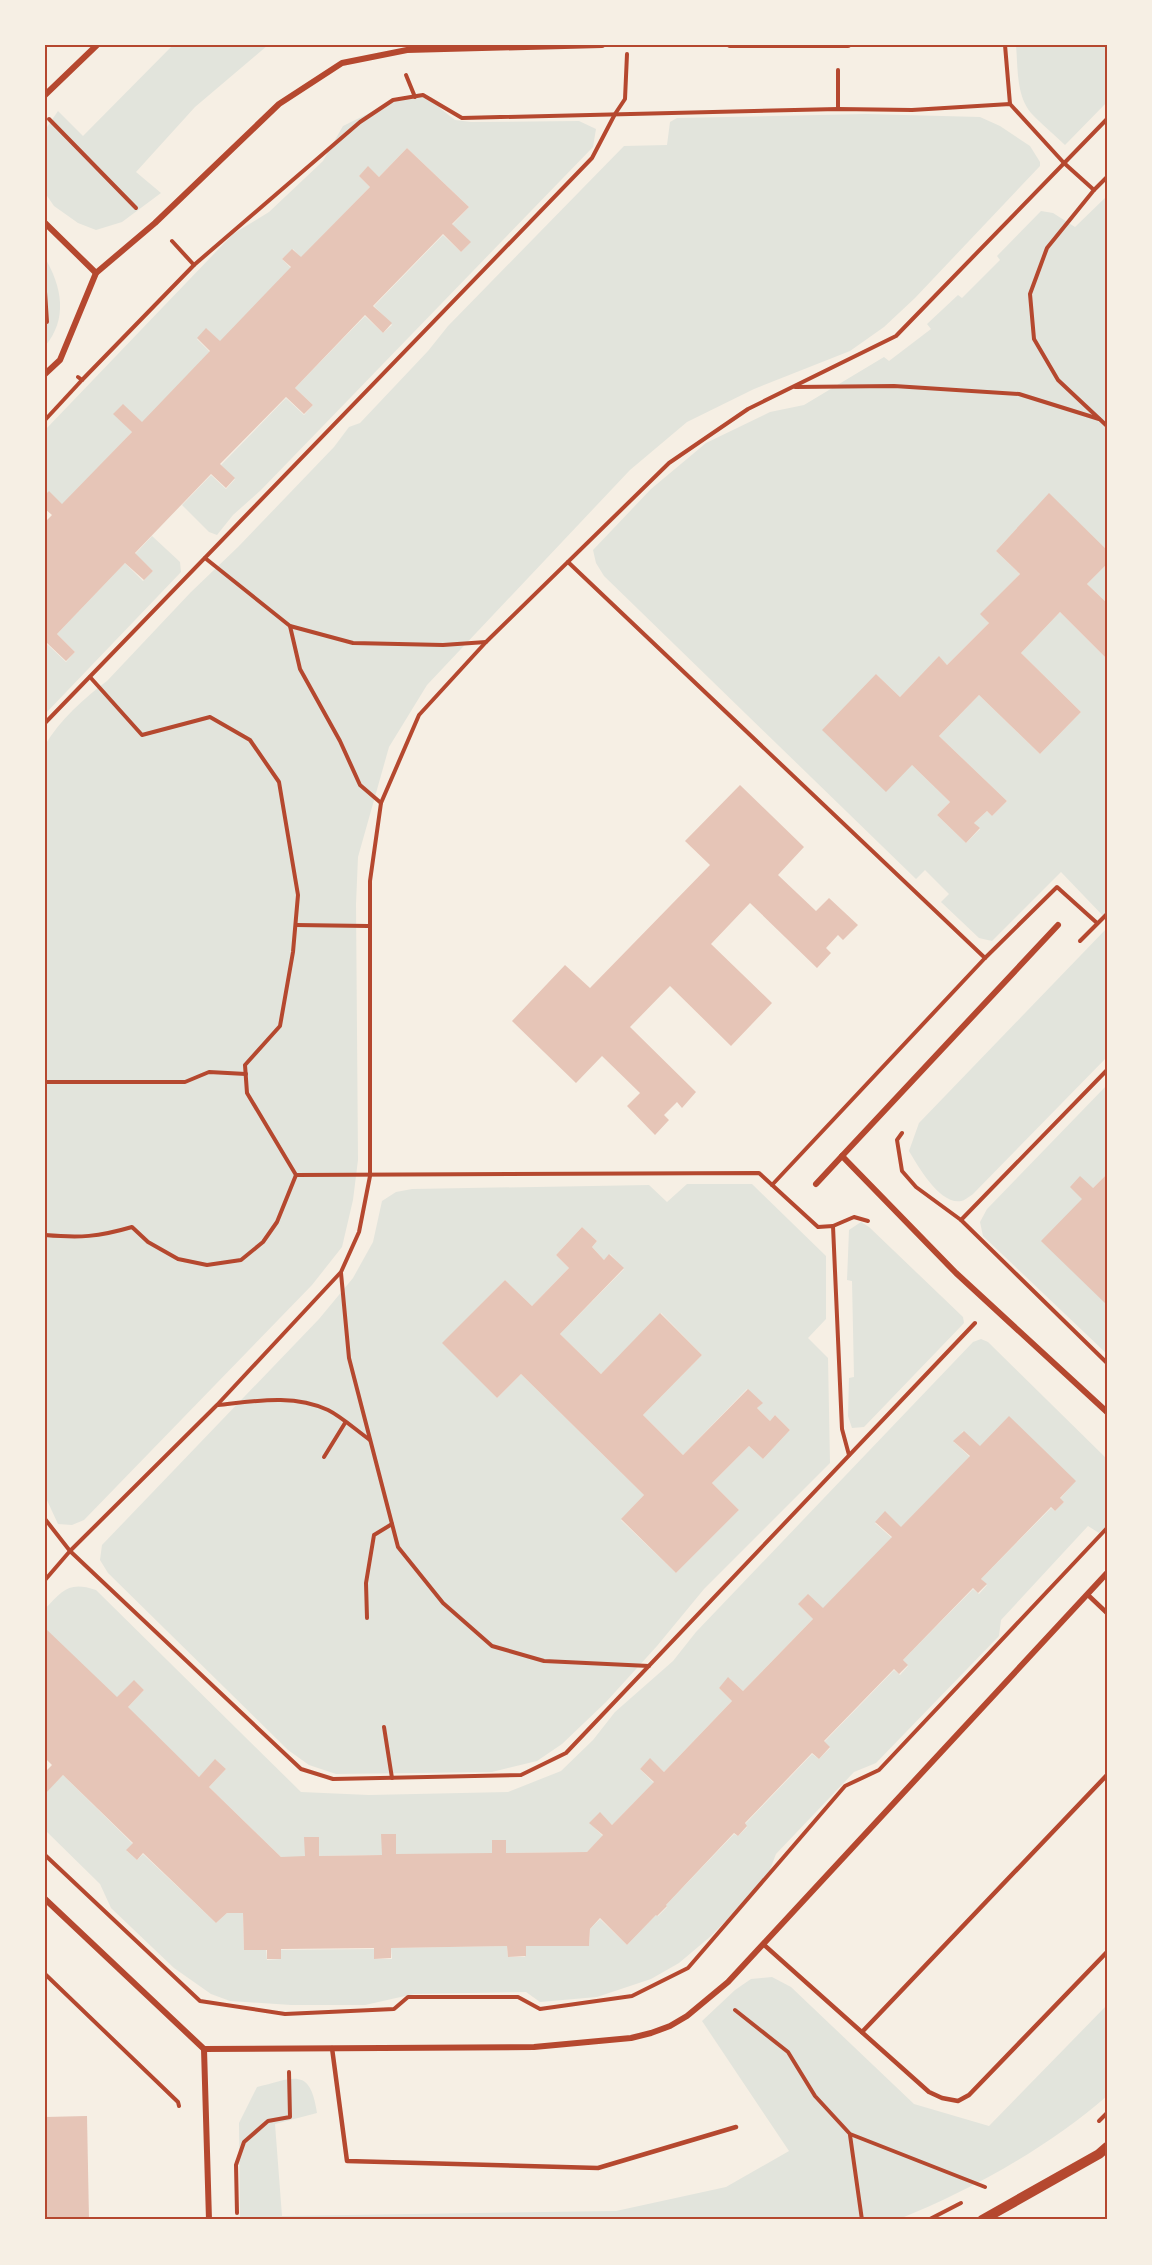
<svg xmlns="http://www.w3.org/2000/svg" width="1152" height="2265" font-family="'Noto Serif',serif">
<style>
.green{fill:#e2e4dc;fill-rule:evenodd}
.building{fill:#e6c5b7}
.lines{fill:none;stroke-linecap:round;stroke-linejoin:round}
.path{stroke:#b5482f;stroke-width:4}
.service{stroke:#b5482f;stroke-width:4.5}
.minor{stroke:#b5482f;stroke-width:6}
.tertiary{stroke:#b5482f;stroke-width:10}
.neatline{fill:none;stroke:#b5482f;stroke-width:2}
</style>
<rect width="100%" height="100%" fill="#f6efe4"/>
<g class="green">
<polygon points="173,45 268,45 195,107 136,172 161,193 122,222 96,230 78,223 54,206 45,193 45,130 58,111 83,136"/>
<path d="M 1016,45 L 1107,45 L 1107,102 L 1065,145 C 1054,134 1041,124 1031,113 C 1016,95 1018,67 1016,45 Z"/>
<polygon points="419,93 434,99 441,109 455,120 471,122 579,121 596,129 593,147 261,490 233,515 217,535 209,532 182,505 211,475 226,489 235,479 221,465 286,398 304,415 313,405 295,388 365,316 383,333 392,325 374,306 443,235 461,252 470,243 452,225 469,207 407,148 379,177 368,167 359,176 370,187 301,258 293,249 282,259 291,268 220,342 207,329 197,339 210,352 142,423 114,414 132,432 62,505 45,496 45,430 233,234 269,212 323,161 343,126 402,97"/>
<path d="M 866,114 L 980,117 L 1000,126 L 1030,146 L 1040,162 L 1040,166 L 915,298 L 884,327 L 850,351 L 754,389 L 687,422 L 630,470 L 427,685 L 389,747 L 358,857 L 356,904 L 358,1160 L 353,1200 L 342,1247 L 312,1285 L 84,1520 L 72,1525 L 58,1524 L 45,1496 L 45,745 C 60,720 84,698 107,681 L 191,592 L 238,547 L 334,447 L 349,427 L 360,423 L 428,351 L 448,326 L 624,146 L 667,145 L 670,122 L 677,118 Z"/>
<polygon points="1107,196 1107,550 1049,494 996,551 1020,574 981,614 989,623 947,665 939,657 900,697 876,674 912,765 950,802 937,815 966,843 980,829 974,823 987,811 992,816 1007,801 939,736 979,695 1040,754 1081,712 1021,653 1060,612 1107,659 1107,920 1061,872 992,941 979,938 941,902 949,894 925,870 916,879 604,576 596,563 593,550 651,489 706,443 770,412 804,405 884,357 889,361 931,329 927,324 958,295 962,298 1000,260 997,256 1041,211 1053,213 1075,227"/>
<path d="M 45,258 C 62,287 68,319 45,346 Z"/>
<polygon points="152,536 180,562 181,572 45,714 45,646 47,644 66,662 75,652 57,634 125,563 143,581 153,571 135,554"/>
<polygon points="1107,564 1107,603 1087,584"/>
<path d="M 1107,928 L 1107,1057 L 973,1194 C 970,1196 964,1201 961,1201 C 940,1205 918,1166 909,1151 L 919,1123 Z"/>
<polygon points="1107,1085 1107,1174 1082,1199 1107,1305 1107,1354 983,1236 980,1222 987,1209"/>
<path d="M 687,1184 L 752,1184 L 826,1256 L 826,1319 L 808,1338 L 828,1358 L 830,1463 L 704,1589 L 657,1646 L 606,1702 L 562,1744 L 537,1761 L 492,1772 L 336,1774 L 309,1765 L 288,1750 L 108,1573 L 100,1560 L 102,1545 L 319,1319 L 353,1278 L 373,1242 L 382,1201 L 396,1192 L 412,1189 L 649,1185 L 667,1202 ZM 582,1227 L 597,1241 L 592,1247 L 604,1260 L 610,1254 L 624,1269 L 560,1334 L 601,1374 L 661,1313 L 702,1355 L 643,1415 L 683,1455 L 747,1389 L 762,1403 L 757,1408 L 770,1421 L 775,1415 L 790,1430 L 763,1459 L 749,1446 L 712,1483 L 739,1510 L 676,1573 L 621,1520 L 644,1495 L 521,1374 L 497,1398 L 443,1343 L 505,1280 L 532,1306 L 569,1268 L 556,1255 Z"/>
<polygon points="861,1222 869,1227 963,1317 964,1323 864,1427 852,1428 848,1416 849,1378 854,1377 852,1281 847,1280 849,1230"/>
<path d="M 981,1339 L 988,1342 L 1107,1459 L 1107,1526 L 1099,1533 L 1088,1526 L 1001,1620 L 999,1636 L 876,1763 L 854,1772 L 776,1854 L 766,1880 L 711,1936 L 679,1963 L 651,1979 L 597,1997 L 540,2002 L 526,1992 L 414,1994 L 365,2005 L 291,2005 L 230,2001 L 211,1994 L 174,1968 L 111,1908 L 100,1884 L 45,1830 L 45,1793 L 63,1775 L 133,1844 L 127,1851 L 137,1860 L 143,1854 L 216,1923 L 227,1913 L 243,1913 L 244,1950 L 266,1950 L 267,1960 L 281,1959 L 281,1950 L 374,1949 L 374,1959 L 392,1959 L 391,1948 L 507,1946 L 508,1957 L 525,1957 L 526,1946 L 589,1946 L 590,1929 L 600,1919 L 627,1945 L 656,1915 L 658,1916 L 667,1907 L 666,1905 L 734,1834 L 738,1836 L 747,1827 L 745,1824 L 812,1754 L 819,1759 L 830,1748 L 824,1742 L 894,1670 L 900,1675 L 908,1666 L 903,1660 L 973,1589 L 979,1594 L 987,1585 L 981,1579 L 1051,1508 L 1055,1511 L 1064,1502 L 1060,1499 L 1075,1481 L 980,1447 L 963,1431 L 954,1442 L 970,1457 L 901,1528 L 885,1512 L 875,1523 L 892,1538 L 823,1609 L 808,1595 L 799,1605 L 813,1619 L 743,1691 L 729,1678 L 719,1688 L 732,1701 L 664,1772 L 650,1759 L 640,1769 L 654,1783 L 612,1825 L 600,1813 L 590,1823 L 603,1836 L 587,1852 L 506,1853 L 506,1841 L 492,1841 L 492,1854 L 396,1855 L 396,1834 L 382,1834 L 382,1855 L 319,1856 L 305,1839 L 305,1857 L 281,1857 L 209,1787 L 226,1769 L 216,1760 L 199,1777 L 127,1708 L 144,1690 L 134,1681 L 117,1698 L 45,1629 L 45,1609 C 63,1590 69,1581 96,1590 L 301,1792 L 369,1795 L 508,1792 L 561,1771 L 593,1740 L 615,1712 L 673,1661 L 696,1632 L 973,1342 Z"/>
<path d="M 772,1977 L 791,1987 L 914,2104 L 989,2126 L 1107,2005 L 1107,2096 C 1046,2149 971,2190 897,2220 L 240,2220 L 239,2123 L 257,2087 C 294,2078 310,2066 317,2113 L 275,2124 L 282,2216 L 616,2211 L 726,2187 L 789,2151 L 702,2021 L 735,1990 L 751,1979 Z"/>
</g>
<g class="building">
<polygon points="407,148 469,207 452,224 471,242 461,252 443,234 373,306 392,323 383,333 365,315 295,388 313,405 304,414 286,397 220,464 235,478 226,488 211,474 135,553 153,571 144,580 125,563 57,634 75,652 66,661 47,643 45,646 45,522 52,515 45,509 45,495 49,491 62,504 132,432 113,414 123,404 142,422 210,351 197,338 206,328 220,341 291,267 282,259 292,249 301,257 370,187 359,176 368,166 379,177"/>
<polygon points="1049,493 1107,550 1107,564 1087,584 1107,603 1107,659 1060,612 1021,653 1081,712 1040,754 979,695 939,736 1007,801 992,816 987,811 974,823 980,828 966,843 937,815 950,802 912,765 886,792 822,730 876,674 900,697 939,656 947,665 989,623 980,614 1020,574 996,551"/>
<polygon points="740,785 804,847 778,875 816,911 829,898 858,925 843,940 838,935 826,948 831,953 817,968 750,903 711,944 772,1003 731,1046 670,986 630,1027 696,1092 682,1108 677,1102 664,1115 669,1120 655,1135 627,1106 640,1093 602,1056 576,1083 512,1021 565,965 590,988 710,865 685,841"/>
<polygon points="1107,1174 1107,1305 1041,1241 1082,1199 1070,1187 1080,1176 1093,1188"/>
<polygon points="582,1227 597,1241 592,1247 604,1260 609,1254 624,1268 560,1334 601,1374 660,1313 702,1355 643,1415 683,1455 748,1389 763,1403 757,1408 770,1421 775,1415 790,1430 763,1459 749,1446 712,1483 739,1510 676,1573 621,1519 644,1495 521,1374 497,1398 442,1343 505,1280 532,1306 569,1268 556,1255"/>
<polygon points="1009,1416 1076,1481 1060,1498 1064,1502 1055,1511 1051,1507 981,1579 987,1584 978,1593 973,1588 903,1660 908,1665 899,1674 894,1669 824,1741 830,1747 819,1759 812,1753 745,1823 747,1826 738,1836 734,1833 666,1905 667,1906 657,1916 656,1915 627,1945 600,1918 590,1929 589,1946 526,1946 526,1956 508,1957 507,1946 391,1948 391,1958 374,1959 374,1948 281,1949 281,1959 267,1959 267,1950 244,1950 243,1913 227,1913 216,1923 143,1853 137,1860 126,1850 133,1843 63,1775 45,1794 45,1772 52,1765 45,1758 45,1628 117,1697 134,1680 144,1690 128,1707 199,1777 215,1759 226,1769 209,1787 281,1857 305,1856 304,1837 319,1837 319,1856 382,1855 381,1834 396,1834 396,1854 492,1853 492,1840 506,1840 506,1853 587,1852 603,1835 589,1823 600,1812 612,1825 654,1782 640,1769 650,1758 664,1772 732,1701 719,1688 728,1677 743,1691 813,1619 798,1604 808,1594 823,1608 892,1537 875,1522 885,1511 901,1527 970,1456 953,1441 964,1431 980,1446"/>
<polygon points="87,2116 89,2219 45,2220 45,2117"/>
</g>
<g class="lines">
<g class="path">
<polyline points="1005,45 1010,104"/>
<polyline points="838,70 838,109"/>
<polyline points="406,75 415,97"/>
<polyline points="49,119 136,208"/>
<polyline points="1094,190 1047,248 1030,294 1034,339 1058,380 1107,426"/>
<polyline points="172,241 194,265"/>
<polyline points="45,292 47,322"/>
<polyline points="78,377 82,380 194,265 360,122 393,100 423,95 462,118 838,109 912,110 1010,104 1064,163 1094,190 1107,177"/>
<polyline points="795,387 894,386 1019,394 1099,419"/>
<polyline points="45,420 82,380"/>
<polyline points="205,558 290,626 353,643 443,645 486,642"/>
<polyline points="568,562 985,958"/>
<polyline points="290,626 300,669 340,741 360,785 381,803"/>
<polyline points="90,677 142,735 210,717 250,740 279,782 298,895 293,952 280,1026 245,1065 247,1093 296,1175 759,1173 818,1227 833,1226 842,1429 849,1455"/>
<polyline points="45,723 592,158 615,114 625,99 627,54"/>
<polyline points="296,925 368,926"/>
<polyline points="1080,941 1107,914"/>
<polyline points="45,1082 185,1082 209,1072 246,1074"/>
<polyline points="902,1133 897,1140 902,1171 916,1187 961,1220 1107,1363"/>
<polyline points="772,1185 985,958 1057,887 1097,923"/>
<polyline points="961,1220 1107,1070"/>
<polyline points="833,1226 854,1217 868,1221"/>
<path d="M 45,1235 C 80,1238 98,1237 132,1227 L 148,1242 L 178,1259 L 207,1265 L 241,1260 L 263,1242 L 277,1222 L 296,1175"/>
<polyline points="341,1273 349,1358 398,1547 443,1603 492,1646 544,1661 649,1666"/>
<path d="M 218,1405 C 256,1401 293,1394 328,1410 C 342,1417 357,1431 370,1440"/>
<polyline points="324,1457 345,1423"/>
<polyline points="45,1519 70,1551 301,1769 333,1779 521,1775 566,1753 975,1323"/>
<polyline points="45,1580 70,1551 217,1405 341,1272 359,1232 370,1176 370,881 381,803 419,715 486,642 669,463 748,409 896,336 1107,119"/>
<polyline points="367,1618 366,1583 374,1535 392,1524"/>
<polyline points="384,1727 392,1778"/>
<polyline points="45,1855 200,2001 285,2014 394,2009 408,1997 518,1997 540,2009 632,1996 688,1968 845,1786 879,1770 1107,1528"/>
<polyline points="45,1974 178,2102 179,2106"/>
<polyline points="735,2010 788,2052 815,2096 850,2134 985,2187"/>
<polyline points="1099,2121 1107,2113"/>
<polyline points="850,2135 862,2220"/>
<polyline points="237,2213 236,2165 244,2142 268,2121 290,2117 289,2072"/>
<polyline points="928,2220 961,2203"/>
</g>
<g class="service">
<polyline points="1088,1595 1107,1613"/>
<polyline points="763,1944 929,2092 942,2098 958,2101 969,2095 1107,1952"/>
<polyline points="862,2032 1107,1775"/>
<polyline points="332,2048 347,2161 598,2168 736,2127"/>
</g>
<g class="minor">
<polyline points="730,45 848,45"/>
<polyline points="45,95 97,45"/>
<polyline points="45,223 96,273"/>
<polyline points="45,374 60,360 96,273 155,223 279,104 342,63 407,50 602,45"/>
<polyline points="1058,925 842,1156 956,1273 1107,1412"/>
<polyline points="816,1184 842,1156"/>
<polyline points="45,1899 204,2049 534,2047 631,2038 651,2033 670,2026 687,2016 728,1982 1107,1573"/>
<polyline points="204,2049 209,2220"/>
</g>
<polyline class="tertiary" points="982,2220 1099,2154 1107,2147"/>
</g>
<rect width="1152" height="2265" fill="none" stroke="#f6efe4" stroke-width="93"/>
<rect x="46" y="46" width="1060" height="2172" class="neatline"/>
</svg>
